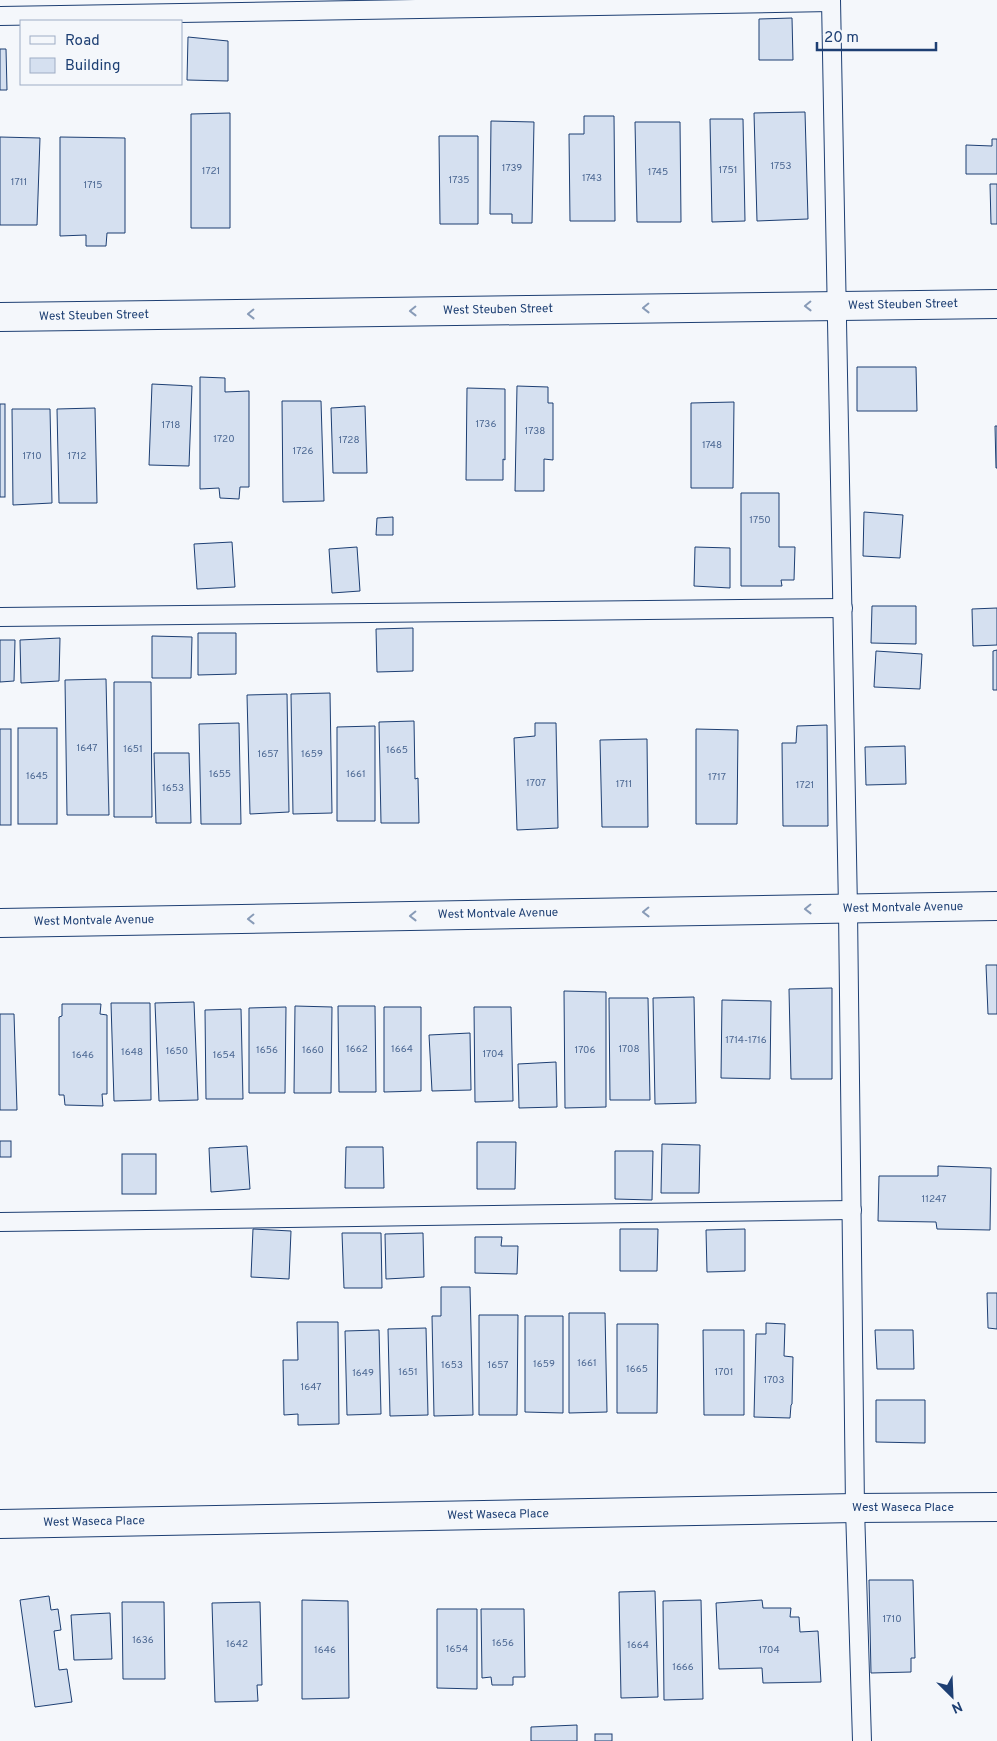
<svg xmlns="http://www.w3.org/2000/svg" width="997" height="1741" font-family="Overpass,sans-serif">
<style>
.building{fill:#d5e0f0;stroke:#1d3f73}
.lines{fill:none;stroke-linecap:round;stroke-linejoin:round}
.service-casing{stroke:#1d3f73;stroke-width:20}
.minor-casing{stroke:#1d3f73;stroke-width:30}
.service{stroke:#f4f7fb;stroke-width:18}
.minor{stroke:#f4f7fb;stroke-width:28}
.oneway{stroke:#889bb7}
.labels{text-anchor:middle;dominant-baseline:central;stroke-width:4;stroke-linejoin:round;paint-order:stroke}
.number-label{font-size:10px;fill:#4b6792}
.street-label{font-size:12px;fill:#1d3f73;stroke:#f4f7fb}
</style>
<rect width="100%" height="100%" fill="#f4f7fb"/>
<g class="building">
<polygon points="792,18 793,60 759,60 759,19"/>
<polygon points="188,37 228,41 228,81 187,80"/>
<polygon points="0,49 6,49 7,90 0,90"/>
<polygon points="805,112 808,219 757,221 754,113"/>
<polygon points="230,113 230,228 191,228 191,114"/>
<polygon points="584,116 614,116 615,221 570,221 569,134 584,134"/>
<polygon points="710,119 743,119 745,221 712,222"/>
<polygon points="491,121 534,122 532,223 512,223 512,214 490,214"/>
<polygon points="635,122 680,122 681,222 637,222"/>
<polygon points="439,136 478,136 478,224 440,224"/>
<polygon points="0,137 40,138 37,225 0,225"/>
<polygon points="60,137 125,138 125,233 107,233 106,246 86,246 86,235 60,236"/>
<polygon points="992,139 997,139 997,174 966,174 966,145 992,146"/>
<polygon points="990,184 997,184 997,224 991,224"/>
<polygon points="857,367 916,367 917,411 857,411"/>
<polygon points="200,377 225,378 225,392 249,391 249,487 240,487 239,499 220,498 219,488 200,489"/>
<polygon points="152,384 192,386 189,466 149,465"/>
<polygon points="517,386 548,387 548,403 553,403 553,460 544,459 544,491 515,491"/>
<polygon points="467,388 505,389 505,460 503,459 503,480 466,480"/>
<polygon points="282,401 321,401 324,501 283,502"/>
<polygon points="734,402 733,488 691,488 691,403"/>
<rect x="0" y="404" width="5" height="93"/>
<polygon points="365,406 367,473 333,473 331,408"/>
<polygon points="95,408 97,503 59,503 57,409"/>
<polygon points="12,409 50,409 52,503 13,505"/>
<polygon points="995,426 997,426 997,468 996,468"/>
<polygon points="741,493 779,493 779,547 795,547 794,580 781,580 782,586 741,586"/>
<polygon points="864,512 903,515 900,558 863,556"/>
<polygon points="393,517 393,535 376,535 377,518"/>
<polygon points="232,542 235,587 197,589 194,544"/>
<polygon points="357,547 360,591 332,593 329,549"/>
<polygon points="695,547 730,548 730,588 694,586"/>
<polygon points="872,606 916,606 916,644 871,643"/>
<polygon points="997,608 997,645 973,646 972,609"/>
<polygon points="413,628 413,671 377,672 376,629"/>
<polygon points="198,633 236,633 236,674 198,675"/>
<polygon points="152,636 192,637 191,678 152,678"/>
<polygon points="60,638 59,681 21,683 20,640"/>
<polygon points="0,640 15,640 14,681 0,682"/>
<polygon points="997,650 997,690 993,690 993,651"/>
<polygon points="876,651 922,654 920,689 874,687"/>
<polygon points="106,679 109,815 67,815 65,680"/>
<polygon points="114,682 151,682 152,817 114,817"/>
<polygon points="330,693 332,813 293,814 291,694"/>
<polygon points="287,694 289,812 250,814 247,695"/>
<polygon points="414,721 415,779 418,778 419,823 381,823 379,722"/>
<polygon points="239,723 241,824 201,824 199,724"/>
<polygon points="535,723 556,723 558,828 517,830 514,738 535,736"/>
<polygon points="827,725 828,826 783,826 782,743 796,743 797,726"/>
<polygon points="375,726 375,821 337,821 337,727"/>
<rect x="18" y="728" width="39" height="96"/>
<rect x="0" y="729" width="11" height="96"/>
<polygon points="696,729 738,730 737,824 696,824"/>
<polygon points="647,739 648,827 602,827 600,740"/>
<polygon points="905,746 906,784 866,785 865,747"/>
<polygon points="154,753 189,753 191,823 156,823"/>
<polygon points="986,965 997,965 997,1014 988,1014"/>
<polygon points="832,988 832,1079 791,1079 789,989"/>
<polygon points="564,991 606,992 606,1107 565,1108"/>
<polygon points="694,997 696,1103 655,1104 653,998"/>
<polygon points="609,998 648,998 650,1100 610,1100"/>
<polygon points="722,1000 771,1001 770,1079 721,1078"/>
<polygon points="194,1002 198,1100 159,1101 155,1003"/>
<polygon points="111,1003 150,1003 151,1100 114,1101"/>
<polygon points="62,1004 101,1004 100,1014 107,1015 107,1094 102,1094 103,1106 65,1105 64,1095 59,1095 59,1017 62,1016"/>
<polygon points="295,1006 332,1007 331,1093 294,1093"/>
<polygon points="338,1006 375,1006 376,1092 339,1092"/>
<polygon points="286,1007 285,1093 249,1093 249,1008"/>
<polygon points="384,1007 421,1007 421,1091 384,1092"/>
<polygon points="474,1007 511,1007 513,1101 475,1102"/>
<polygon points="241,1009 243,1099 206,1099 205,1010"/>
<polygon points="0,1014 14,1014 17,1110 0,1110"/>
<polygon points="470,1033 471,1090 432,1091 429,1035"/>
<polygon points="556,1062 557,1107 519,1108 518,1064"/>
<rect x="0" y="1141" width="11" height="16"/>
<polygon points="477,1142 516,1142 515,1189 477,1189"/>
<polygon points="662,1144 700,1145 699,1193 661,1193"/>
<polygon points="247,1146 250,1189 211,1192 209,1148"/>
<polygon points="346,1147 383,1147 384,1188 345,1188"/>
<polygon points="615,1151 653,1151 652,1200 615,1199"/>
<rect x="122" y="1154" width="34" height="40"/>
<polygon points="938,1166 991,1168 990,1230 937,1229 936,1222 878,1221 879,1176 938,1176"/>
<polygon points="253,1229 291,1231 289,1279 251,1277"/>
<polygon points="620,1229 658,1229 657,1271 620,1271"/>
<polygon points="745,1229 745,1271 707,1272 706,1230"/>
<polygon points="342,1233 381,1233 382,1288 344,1288"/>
<polygon points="423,1233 424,1277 386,1279 385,1234"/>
<polygon points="475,1237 502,1237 501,1246 518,1246 517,1274 475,1273"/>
<polygon points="441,1287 470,1287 473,1415 434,1416 432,1316 441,1316"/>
<polygon points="987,1293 997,1293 997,1329 988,1328"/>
<polygon points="569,1313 605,1313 607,1412 569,1413"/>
<polygon points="479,1315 518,1315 517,1415 479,1415"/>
<polygon points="525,1316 563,1316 563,1413 525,1412"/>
<polygon points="297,1322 338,1322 339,1424 298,1425 298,1414 284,1415 283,1360 298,1360"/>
<polygon points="766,1323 785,1324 784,1356 793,1357 792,1404 791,1405 790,1418 754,1417 756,1334 766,1334"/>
<polygon points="617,1324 658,1324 657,1413 617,1413"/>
<polygon points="426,1328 428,1415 390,1416 388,1329"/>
<polygon points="379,1330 381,1414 347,1415 345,1331"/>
<polygon points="703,1330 744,1330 744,1415 704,1415"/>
<polygon points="875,1330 913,1330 914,1369 877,1369"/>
<polygon points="876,1400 925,1400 925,1443 876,1442"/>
<polygon points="869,1580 913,1580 915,1658 911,1658 911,1672 871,1673"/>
<polygon points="655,1591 658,1697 621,1698 619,1592"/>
<polygon points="49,1596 51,1610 58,1609 61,1630 54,1631 59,1670 67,1669 72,1702 35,1707 20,1600"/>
<polygon points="302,1600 348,1601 349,1698 302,1699"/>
<polygon points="701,1600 703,1699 664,1700 663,1601"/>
<polygon points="762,1600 763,1608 791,1608 790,1617 799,1617 800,1632 818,1631 821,1682 763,1683 762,1668 719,1669 716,1603"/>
<polygon points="122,1602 164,1602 165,1679 123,1679"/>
<polygon points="260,1602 262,1685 257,1685 258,1701 215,1702 212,1603"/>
<polygon points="437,1609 477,1609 477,1689 437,1688"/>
<polygon points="481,1609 524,1609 525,1677 513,1677 513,1685 492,1685 491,1677 482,1678"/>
<polygon points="110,1613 112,1659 74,1660 71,1615"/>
<polygon points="577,1725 577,1741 531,1741 531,1727"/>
<rect x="595" y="1734" width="17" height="7"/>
</g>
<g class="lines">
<g class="service-casing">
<g id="service">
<polyline points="831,0 848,909 855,1508 862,1741"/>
<polyline points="0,16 831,2"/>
<polyline points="0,617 843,608"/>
<polyline points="0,1222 852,1210"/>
</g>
</g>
<g class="minor-casing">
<g id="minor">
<polyline points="0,317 997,304"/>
<polyline points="0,923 997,906"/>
<polyline points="0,1524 855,1508 997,1507"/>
</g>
</g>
<use href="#service" class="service"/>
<use href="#minor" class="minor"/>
</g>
<defs><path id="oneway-chevron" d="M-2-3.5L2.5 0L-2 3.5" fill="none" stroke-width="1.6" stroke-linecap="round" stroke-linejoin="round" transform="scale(1.25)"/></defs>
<g class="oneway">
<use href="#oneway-chevron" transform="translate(808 306) rotate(179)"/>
<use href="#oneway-chevron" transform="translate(646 308) rotate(179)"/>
<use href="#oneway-chevron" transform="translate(413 311) rotate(179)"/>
<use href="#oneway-chevron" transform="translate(251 314) rotate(179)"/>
<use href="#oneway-chevron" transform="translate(808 909) rotate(179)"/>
<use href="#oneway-chevron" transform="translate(646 912) rotate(179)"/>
<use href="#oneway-chevron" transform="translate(413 916) rotate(179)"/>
<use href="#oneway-chevron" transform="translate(251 919) rotate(179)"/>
</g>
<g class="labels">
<g class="number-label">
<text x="781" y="166">1753</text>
<text x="512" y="168">1739</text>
<text x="728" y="170">1751</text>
<text x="211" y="171">1721</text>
<text x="658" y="172">1745</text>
<text x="592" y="178">1743</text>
<text x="459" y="180">1735</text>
<text x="19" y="182">1711</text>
<text x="93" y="185">1715</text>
<text x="486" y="424">1736</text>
<text x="171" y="425">1718</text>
<text x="535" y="431">1738</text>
<text x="224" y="439">1720</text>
<text x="349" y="440">1728</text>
<text x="712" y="445">1748</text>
<text x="303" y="451">1726</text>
<text x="32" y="456">1710</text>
<text x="77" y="456">1712</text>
<text x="760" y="520">1750</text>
<text x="87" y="748">1647</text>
<text x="133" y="749">1651</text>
<text x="397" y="750">1665</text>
<text x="268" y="754">1657</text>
<text x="312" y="754">1659</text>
<text x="220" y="774">1655</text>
<text x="356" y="774">1661</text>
<text x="37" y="776">1645</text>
<text x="717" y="777">1717</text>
<text x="536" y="783">1707</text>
<text x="624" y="784">1711</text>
<text x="805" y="785">1721</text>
<text x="173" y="788">1653</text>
<text x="746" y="1040">1714-1716</text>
<text x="357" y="1049">1662</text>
<text x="402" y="1049">1664</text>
<text x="629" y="1049">1708</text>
<text x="267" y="1050">1656</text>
<text x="313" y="1050">1660</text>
<text x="585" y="1050">1706</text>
<text x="177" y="1051">1650</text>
<text x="132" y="1052">1648</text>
<text x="493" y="1054">1704</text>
<text x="83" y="1055">1646</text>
<text x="224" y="1055">1654</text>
<text x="934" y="1199">11247</text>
<text x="587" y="1363">1661</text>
<text x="544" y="1364">1659</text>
<text x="452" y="1365">1653</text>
<text x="498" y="1365">1657</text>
<text x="637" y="1369">1665</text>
<text x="408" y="1372">1651</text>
<text x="724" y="1372">1701</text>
<text x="363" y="1373">1649</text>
<text x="774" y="1380">1703</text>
<text x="311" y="1387">1647</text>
<text x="892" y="1619">1710</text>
<text x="143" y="1640">1636</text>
<text x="503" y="1643">1656</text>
<text x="237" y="1644">1642</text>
<text x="638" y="1645">1664</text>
<text x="457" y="1649">1654</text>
<text x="325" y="1650">1646</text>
<text x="769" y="1650">1704</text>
<text x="683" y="1667">1666</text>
</g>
<g class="street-label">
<text transform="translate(903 305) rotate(-1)">West Steuben Street</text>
<text transform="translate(498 310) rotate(-1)">West Steuben Street</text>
<text transform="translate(94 316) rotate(-1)">West Steuben Street</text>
<text transform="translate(903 908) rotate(-1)">West Montvale Avenue</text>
<text transform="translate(498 914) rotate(-1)">West Montvale Avenue</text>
<text transform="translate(94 921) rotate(-1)">West Montvale Avenue</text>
<text x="903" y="1508">West Waseca Place</text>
<text transform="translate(498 1515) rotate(-1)">West Waseca Place</text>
<text transform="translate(94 1522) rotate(-1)">West Waseca Place</text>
</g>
</g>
<rect x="20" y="20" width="162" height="65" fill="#f4f7fb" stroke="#9eadc5"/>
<rect x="30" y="36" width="25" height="8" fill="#f4f7fb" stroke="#9eadc5"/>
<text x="65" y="45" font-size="15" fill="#1d3f73">Road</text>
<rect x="30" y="58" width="25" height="15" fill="#d5e0f0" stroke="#9eadc5"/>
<text x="65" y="70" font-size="15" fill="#1d3f73">Building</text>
<g transform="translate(952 1696) rotate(156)" stroke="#f4f7fb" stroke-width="4" paint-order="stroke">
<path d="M0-4L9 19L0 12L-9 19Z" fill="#1d3f73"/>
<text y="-8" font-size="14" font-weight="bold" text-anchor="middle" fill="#1d3f73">N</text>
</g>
<path d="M817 42v8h119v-8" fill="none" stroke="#1d3f73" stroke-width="2.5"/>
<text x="824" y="42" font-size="15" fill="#1d3f73" stroke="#f4f7fb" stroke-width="4" paint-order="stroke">20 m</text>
</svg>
